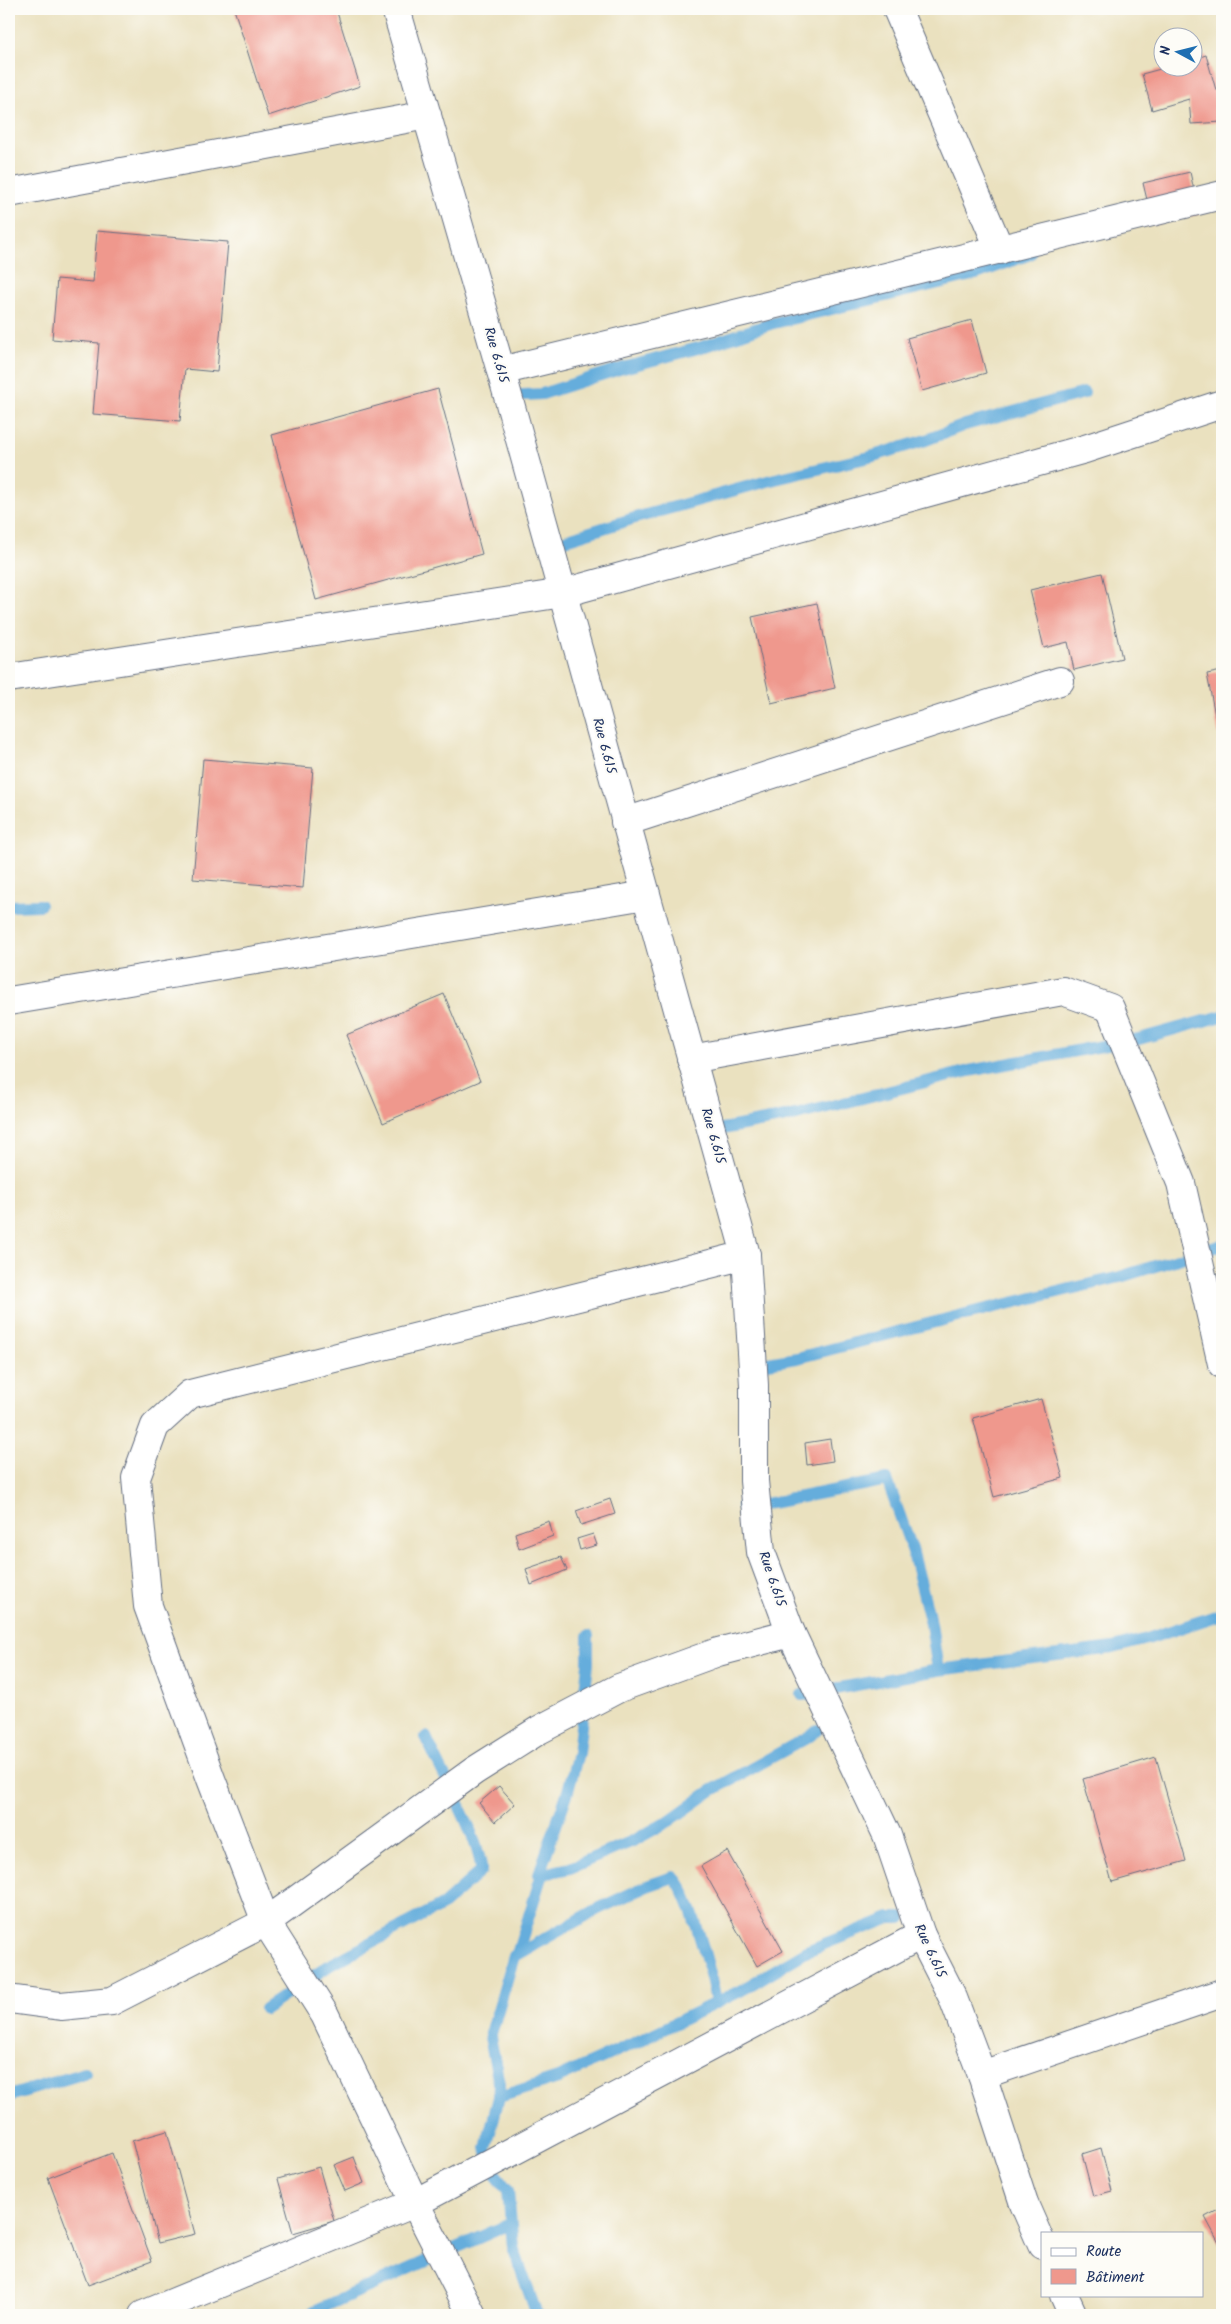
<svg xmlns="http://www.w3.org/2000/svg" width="1231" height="2324" font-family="Kalam,sans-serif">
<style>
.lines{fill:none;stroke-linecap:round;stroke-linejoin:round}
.stream{stroke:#65addc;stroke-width:12}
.building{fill:#ef988d}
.minor-casing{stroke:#636d80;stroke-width:30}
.minor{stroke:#fff;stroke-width:28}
.labels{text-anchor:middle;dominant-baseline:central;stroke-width:4.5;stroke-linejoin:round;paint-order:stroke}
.street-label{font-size:14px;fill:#1b2f5e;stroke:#fdfcf7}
</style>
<rect width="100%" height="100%" fill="#fdfcf7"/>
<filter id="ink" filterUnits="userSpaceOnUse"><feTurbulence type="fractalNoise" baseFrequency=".02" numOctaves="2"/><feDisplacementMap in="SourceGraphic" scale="10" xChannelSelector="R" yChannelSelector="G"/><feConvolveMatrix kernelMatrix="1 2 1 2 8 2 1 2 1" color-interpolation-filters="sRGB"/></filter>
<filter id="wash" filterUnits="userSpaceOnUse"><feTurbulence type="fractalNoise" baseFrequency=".0096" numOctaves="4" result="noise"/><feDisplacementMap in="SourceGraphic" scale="20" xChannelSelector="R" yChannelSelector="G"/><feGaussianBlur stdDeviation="1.12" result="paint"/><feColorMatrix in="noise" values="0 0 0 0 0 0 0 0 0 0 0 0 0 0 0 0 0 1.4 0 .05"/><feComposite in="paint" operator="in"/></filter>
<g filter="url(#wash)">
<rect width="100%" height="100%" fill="#eae1bf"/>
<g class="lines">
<g class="stream">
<polyline points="506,396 542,394 616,370 702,347 770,324 976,274 1030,254"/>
<polyline points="546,546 635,518 775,479 870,457 926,440 965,425 1084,393"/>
<polyline points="9,906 40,905"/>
<polyline points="712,1131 796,1115 969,1071 1139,1039 1222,1016"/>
<polyline points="750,1366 797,1358 970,1313 1120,1277 1222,1245"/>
<polyline points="742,1506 771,1503 887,1480 912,1549 931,1624 938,1670"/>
<polyline points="802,1695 938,1670 1113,1648 1147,1639 1222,1614"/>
<polyline points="542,1874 570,1868 635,1840 669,1821 711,1791 810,1736 817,1730"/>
<polyline points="518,1953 517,1954 542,1874 539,1874 568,1791 578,1753 588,1664 588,1636"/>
<path d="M 265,2009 L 330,1965 L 444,1904 L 481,1871 C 482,1842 439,1768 426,1737"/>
<polyline points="9,2096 85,2073"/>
<polyline points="499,2097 558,2078 645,2038 740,1991 809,1950 890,1918 901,1918"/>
<polyline points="314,2311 510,2224"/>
<path d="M 537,2315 L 513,2247 L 508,2190 L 492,2170 L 486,2148 L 499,2097 L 499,2083 L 490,2037 L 514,1956 L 598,1909 L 647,1886 L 673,1877 C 689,1886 713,1982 716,2003"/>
</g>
</g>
<g id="blocks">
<g class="building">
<polygon points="234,9 336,9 360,86 268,116"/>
<polygon points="1206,55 1216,90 1222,89 1222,122 1191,124 1189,99 1152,110 1142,74 1164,68 1194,68 1194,59"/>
<polygon points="1190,172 1199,214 1153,225 1143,183"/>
<polygon points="97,231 228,242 217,372 185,369 180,421 93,414 99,343 52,339 57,279 93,282"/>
<polygon points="972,320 986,373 922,391 907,338"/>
<polygon points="438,389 482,554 316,600 272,435"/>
<polygon points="1102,573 1122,658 1074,670 1068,642 1044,648 1030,590"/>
<polygon points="817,603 835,688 771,703 752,617"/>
<polygon points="1222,671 1222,747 1221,747 1207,674"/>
<polygon points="203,759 313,768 303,888 193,879"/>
<polygon points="444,994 480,1081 383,1123 346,1035"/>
<polygon points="1041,1399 1063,1478 994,1497 973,1418"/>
<polygon points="830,1439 833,1461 807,1465 805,1443"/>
<polygon points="610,1499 615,1514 581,1525 576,1511"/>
<polygon points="549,1521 553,1536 519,1549 515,1533"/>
<polygon points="593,1534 597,1545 580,1550 577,1539"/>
<polygon points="561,1557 567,1570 531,1585 526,1569"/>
<polygon points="1156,1757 1186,1861 1112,1882 1083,1779"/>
<polygon points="499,1786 515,1804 495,1822 479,1803"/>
<polygon points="727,1851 783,1951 757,1966 701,1866"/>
<polygon points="167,2131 195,2234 158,2243 132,2141"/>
<polygon points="1101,2148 1112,2191 1093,2196 1082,2154"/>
<polygon points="112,2153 152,2261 88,2285 48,2178"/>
<polygon points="354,2157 364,2183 345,2191 334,2165"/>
<polygon points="319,2167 334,2221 293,2233 278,2179"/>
<polygon points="1222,2208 1222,2244 1220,2245 1205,2217"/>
</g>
</g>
</g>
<g filter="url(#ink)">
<use href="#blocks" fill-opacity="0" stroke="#636d80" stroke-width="1"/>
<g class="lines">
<g class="minor-casing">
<g id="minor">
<polyline points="396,9 501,371 746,1255 754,1385 754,1481 761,1552 791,1633 887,1835 921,1935 953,1998 982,2075 1024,2204 1042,2245"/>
<polyline points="897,9 1000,250"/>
<polyline points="9,193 427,115"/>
<polyline points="501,371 1222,195"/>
<polyline points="9,678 563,593 1085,449 1222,404"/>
<polyline points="625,822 1060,681"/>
<polyline points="9,1001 646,895"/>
<polyline points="691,1059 1063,991 1110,1008 1181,1183 1222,1364"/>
<polyline points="9,1999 61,2006 112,2001 266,1922 474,1771 539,1730 619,1688 718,1652 791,1633"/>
<polyline points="982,2075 1222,1993"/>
<polyline points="1064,2295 1073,2315"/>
<polyline points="143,2315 415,2203 921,1935"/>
<polyline points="472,2315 415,2203 325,2015 266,1922 211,1779 148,1606 136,1478 155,1426 190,1394 746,1255"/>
</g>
</g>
<use href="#minor" class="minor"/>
</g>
</g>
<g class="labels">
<g class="street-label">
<text transform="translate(496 355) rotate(74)">Rue 6.615</text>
<text transform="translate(604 746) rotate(75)">Rue 6.615</text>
<text transform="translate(713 1136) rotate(74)">Rue 6.615</text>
<text transform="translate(772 1579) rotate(71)">Rue 6.615</text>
<text transform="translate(930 1951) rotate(65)">Rue 6.615</text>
</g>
</g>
<rect width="1231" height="2324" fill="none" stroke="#fdfcf7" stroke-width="30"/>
<rect x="1041" y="2232" width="162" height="65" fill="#fdfcf7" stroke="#a3aaba"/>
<rect x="1051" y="2248" width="25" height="8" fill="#ffffff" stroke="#a3aaba"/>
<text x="1086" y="2256" font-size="15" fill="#1b2f5e">Route</text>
<rect x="1051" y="2269" width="25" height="15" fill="#ef988d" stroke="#a3aaba"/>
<text x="1086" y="2282" font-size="15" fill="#1b2f5e">Bâtiment</text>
<g transform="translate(1178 52) rotate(277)"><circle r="24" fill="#fdfcf7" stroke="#a3aaba"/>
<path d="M0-4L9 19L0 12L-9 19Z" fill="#1f6fb2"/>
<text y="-8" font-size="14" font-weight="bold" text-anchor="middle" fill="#1b2f5e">N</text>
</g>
</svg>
